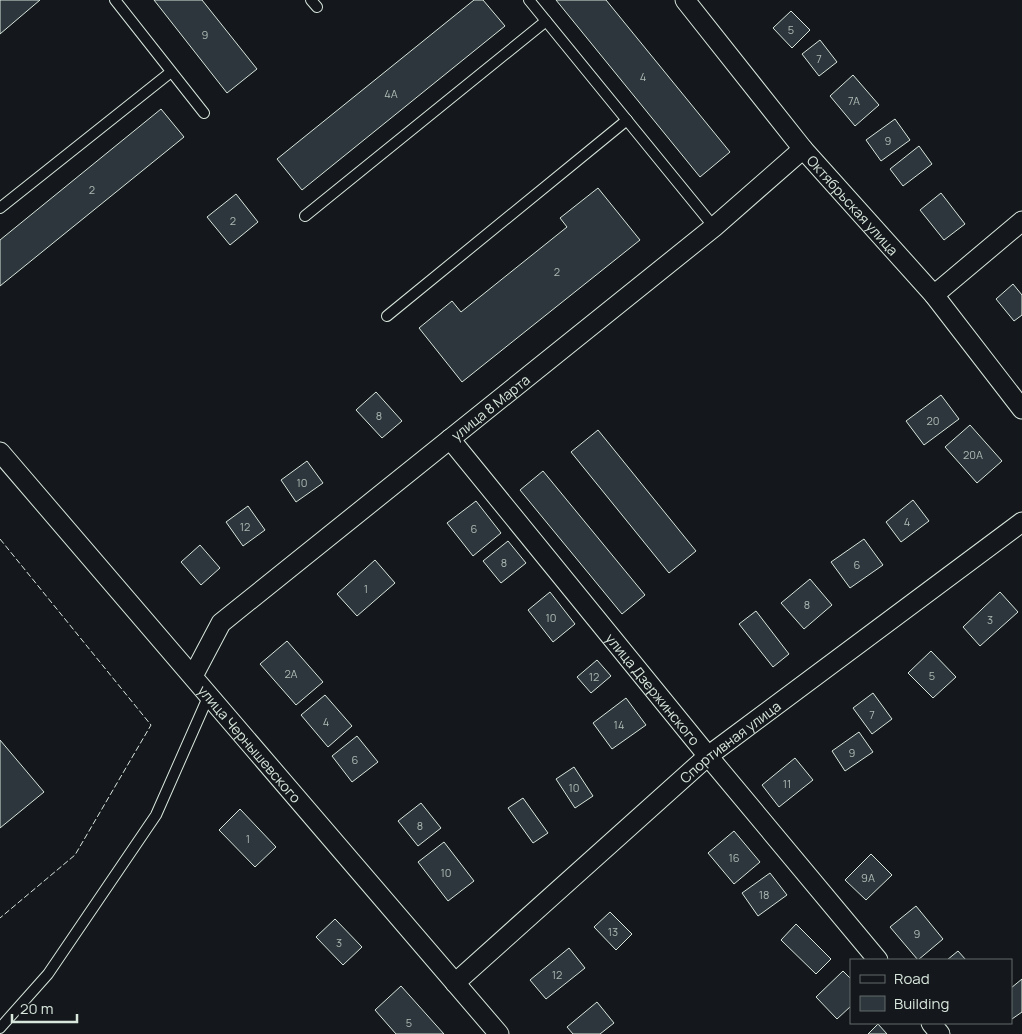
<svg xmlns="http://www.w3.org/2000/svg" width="1022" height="1034" font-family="Manrope,sans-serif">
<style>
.building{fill:#2c363c;stroke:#d8e6dc}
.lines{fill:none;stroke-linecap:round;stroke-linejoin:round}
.service-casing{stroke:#d8e6dc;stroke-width:12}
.minor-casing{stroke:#d8e6dc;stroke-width:21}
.service{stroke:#14181c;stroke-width:10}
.minor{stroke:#14181c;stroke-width:19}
.fence{stroke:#d8e6dc;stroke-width:1;stroke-dasharray:6 2.5;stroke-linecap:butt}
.labels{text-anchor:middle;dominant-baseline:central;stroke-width:4;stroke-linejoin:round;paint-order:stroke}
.number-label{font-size:11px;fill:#adbab4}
.street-label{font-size:14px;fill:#d8e6dc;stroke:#14181c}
</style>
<rect width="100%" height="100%" fill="#14181c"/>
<g class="building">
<polygon points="0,0 40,0 0,34"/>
<polygon points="154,0 202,0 257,69 227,93"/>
<polygon points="474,0 483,0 505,26 302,190 277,159"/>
<polygon points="556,0 606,0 730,152 700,177"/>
<polygon points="791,11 810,30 792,48 773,28"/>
<polygon points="820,40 837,62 819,76 802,54"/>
<polygon points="853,75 879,105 855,126 830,96"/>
<polygon points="161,109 184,137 0,286 0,240"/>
<polygon points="895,119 910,140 881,161 866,140"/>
<polygon points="919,146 932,164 903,186 890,169"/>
<polygon points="598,188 640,240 462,382 419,328 452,301 461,312 567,227 560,218"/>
<polygon points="941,193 965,224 944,240 920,210"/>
<polygon points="236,194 258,222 230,245 207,217"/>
<polygon points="1013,284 1022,295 1022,315 1014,321 996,299"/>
<polygon points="376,392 402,421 382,438 356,410"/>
<polygon points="941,395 959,419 924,445 906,421"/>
<polygon points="970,425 1002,461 977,483 945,447"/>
<polygon points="598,430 696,551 669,573 571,452"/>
<polygon points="307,461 323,483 296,502 281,480"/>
<polygon points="543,471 645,595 622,614 520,490"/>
<polygon points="913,500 929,521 901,542 886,522"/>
<polygon points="476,501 501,533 473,556 447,523"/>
<polygon points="248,506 265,530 243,546 226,522"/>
<polygon points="864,539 883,565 850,588 831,562"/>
<polygon points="508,541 526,563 501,583 483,561"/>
<polygon points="200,545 220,568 201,585 181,562"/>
<polygon points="375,560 395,583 357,616 337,594"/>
<polygon points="810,579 832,605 804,629 781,603"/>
<polygon points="550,592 575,624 553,642 528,610"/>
<polygon points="1000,592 1018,612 980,646 963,627"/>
<polygon points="756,611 789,654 773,667 739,624"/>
<polygon points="287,641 323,682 296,705 260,664"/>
<polygon points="931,651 956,677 933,698 908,673"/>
<polygon points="597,660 611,676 591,693 577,677"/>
<polygon points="873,693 892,719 872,734 853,708"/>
<polygon points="325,695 352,726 328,747 301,715"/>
<polygon points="626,698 646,725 612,749 593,723"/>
<polygon points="859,732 873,752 845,771 832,751"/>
<polygon points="357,736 378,762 352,782 332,756"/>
<polygon points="0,740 44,792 0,828"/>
<polygon points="795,758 813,780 779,807 762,785"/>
<polygon points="574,767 593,796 575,808 556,779"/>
<polygon points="523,798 548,833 533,843 508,808"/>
<polygon points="421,803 441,828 418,846 398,821"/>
<polygon points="240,809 276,847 255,867 219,830"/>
<polygon points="734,831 760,862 734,884 708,853"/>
<polygon points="444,842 474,881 448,901 418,862"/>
<polygon points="871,854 892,875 866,900 845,880"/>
<polygon points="770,873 787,895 758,916 742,893"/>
<polygon points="916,906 943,939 918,960 890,927"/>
<polygon points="610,912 632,934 616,950 594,927"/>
<polygon points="335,919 362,947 343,965 316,937"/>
<polygon points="796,924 831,959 816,974 781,940"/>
<polygon points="569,948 585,968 546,999 530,980"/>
<polygon points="958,951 966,960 947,960"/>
<polygon points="843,971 851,979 851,1006 837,1019 816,997"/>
<polygon points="1022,979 1022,1012 1012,1019 1011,1018 1011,988"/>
<polygon points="401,986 444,1034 396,1034 375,1010"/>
<polygon points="597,1002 614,1023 600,1034 573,1034 567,1027"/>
<polygon points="878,1024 887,1034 868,1034"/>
</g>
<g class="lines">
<g class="service-casing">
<g id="service">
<polyline points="115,0 204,113"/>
<polyline points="311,0 317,7"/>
<polyline points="529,0 714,227"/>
<polyline points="0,208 171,72"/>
<polyline points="305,216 546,21"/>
<polyline points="387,316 627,120"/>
<polyline points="0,1028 48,974 156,815 209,695"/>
</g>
</g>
<g class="minor-casing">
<g id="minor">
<path id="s1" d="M 685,0 L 803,149 L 934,295 L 1022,409"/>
<polyline points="934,295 1022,221"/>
<path id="s2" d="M 450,439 L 708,756 L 878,960"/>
<path id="s3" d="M 0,452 L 499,1034"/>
<path id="s4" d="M 193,676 L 221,623 L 714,227 L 803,149"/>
<path id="s5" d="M 455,983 L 708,756 L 1022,522"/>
<polyline points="931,1023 940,1034"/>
</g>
</g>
<use href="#service" class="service"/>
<use href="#minor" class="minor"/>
<polyline class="fence" points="0,539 151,725 75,855 0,918"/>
</g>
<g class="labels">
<g class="number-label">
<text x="791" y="29">5</text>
<text x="205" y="34">9</text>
<text x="819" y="58">7</text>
<text x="643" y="76">4</text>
<text x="391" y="93">4А</text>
<text x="854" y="100">7А</text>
<text x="888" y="140">9</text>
<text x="92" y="189">2</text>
<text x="233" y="220">2</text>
<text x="557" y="271">2</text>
<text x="379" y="415">8</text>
<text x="933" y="420">20</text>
<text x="973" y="454">20А</text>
<text x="302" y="482">10</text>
<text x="907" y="521">4</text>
<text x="245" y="526">12</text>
<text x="474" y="528">6</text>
<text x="504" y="562">8</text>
<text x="857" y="564">6</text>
<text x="366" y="588">1</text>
<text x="807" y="604">8</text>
<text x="551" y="617">10</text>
<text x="990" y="619">3</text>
<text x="291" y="673">2А</text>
<text x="932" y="675">5</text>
<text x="594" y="676">12</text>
<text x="872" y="714">7</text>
<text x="326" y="721">4</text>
<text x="619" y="724">14</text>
<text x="852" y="752">9</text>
<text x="355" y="759">6</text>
<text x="787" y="783">11</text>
<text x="574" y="787">10</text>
<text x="420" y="825">8</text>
<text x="248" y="838">1</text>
<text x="734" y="857">16</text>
<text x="446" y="872">10</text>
<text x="868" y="877">9А</text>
<text x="764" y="894">18</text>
<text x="613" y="931">13</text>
<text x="917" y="933">9</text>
<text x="339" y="942">3</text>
<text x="557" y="974">12</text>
<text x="409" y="1022">5</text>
</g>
<g class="street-label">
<text stroke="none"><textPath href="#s1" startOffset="265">Октябрьская улица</textPath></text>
<text stroke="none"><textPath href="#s4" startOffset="405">улица 8 Марта</textPath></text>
<text stroke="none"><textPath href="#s2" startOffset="322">улица Дзержинского</textPath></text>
<text stroke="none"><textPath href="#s5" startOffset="366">Спортивная улица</textPath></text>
<text stroke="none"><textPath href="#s3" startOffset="384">улица Чернышевского</textPath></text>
</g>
</g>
<rect x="850" y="959" width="162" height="65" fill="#14181c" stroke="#626a69"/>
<rect x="860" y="975" width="25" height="8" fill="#14181c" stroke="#626a69"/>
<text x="894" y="984" font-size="15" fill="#d8e6dc">Road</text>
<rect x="860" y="996" width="25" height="15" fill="#2c363c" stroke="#626a69"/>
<text x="894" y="1009" font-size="15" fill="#d8e6dc">Building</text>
<path d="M12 1014v8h65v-8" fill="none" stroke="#d8e6dc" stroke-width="2.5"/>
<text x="20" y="1014" font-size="15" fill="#d8e6dc" stroke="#14181c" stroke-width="4" paint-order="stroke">20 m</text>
</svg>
